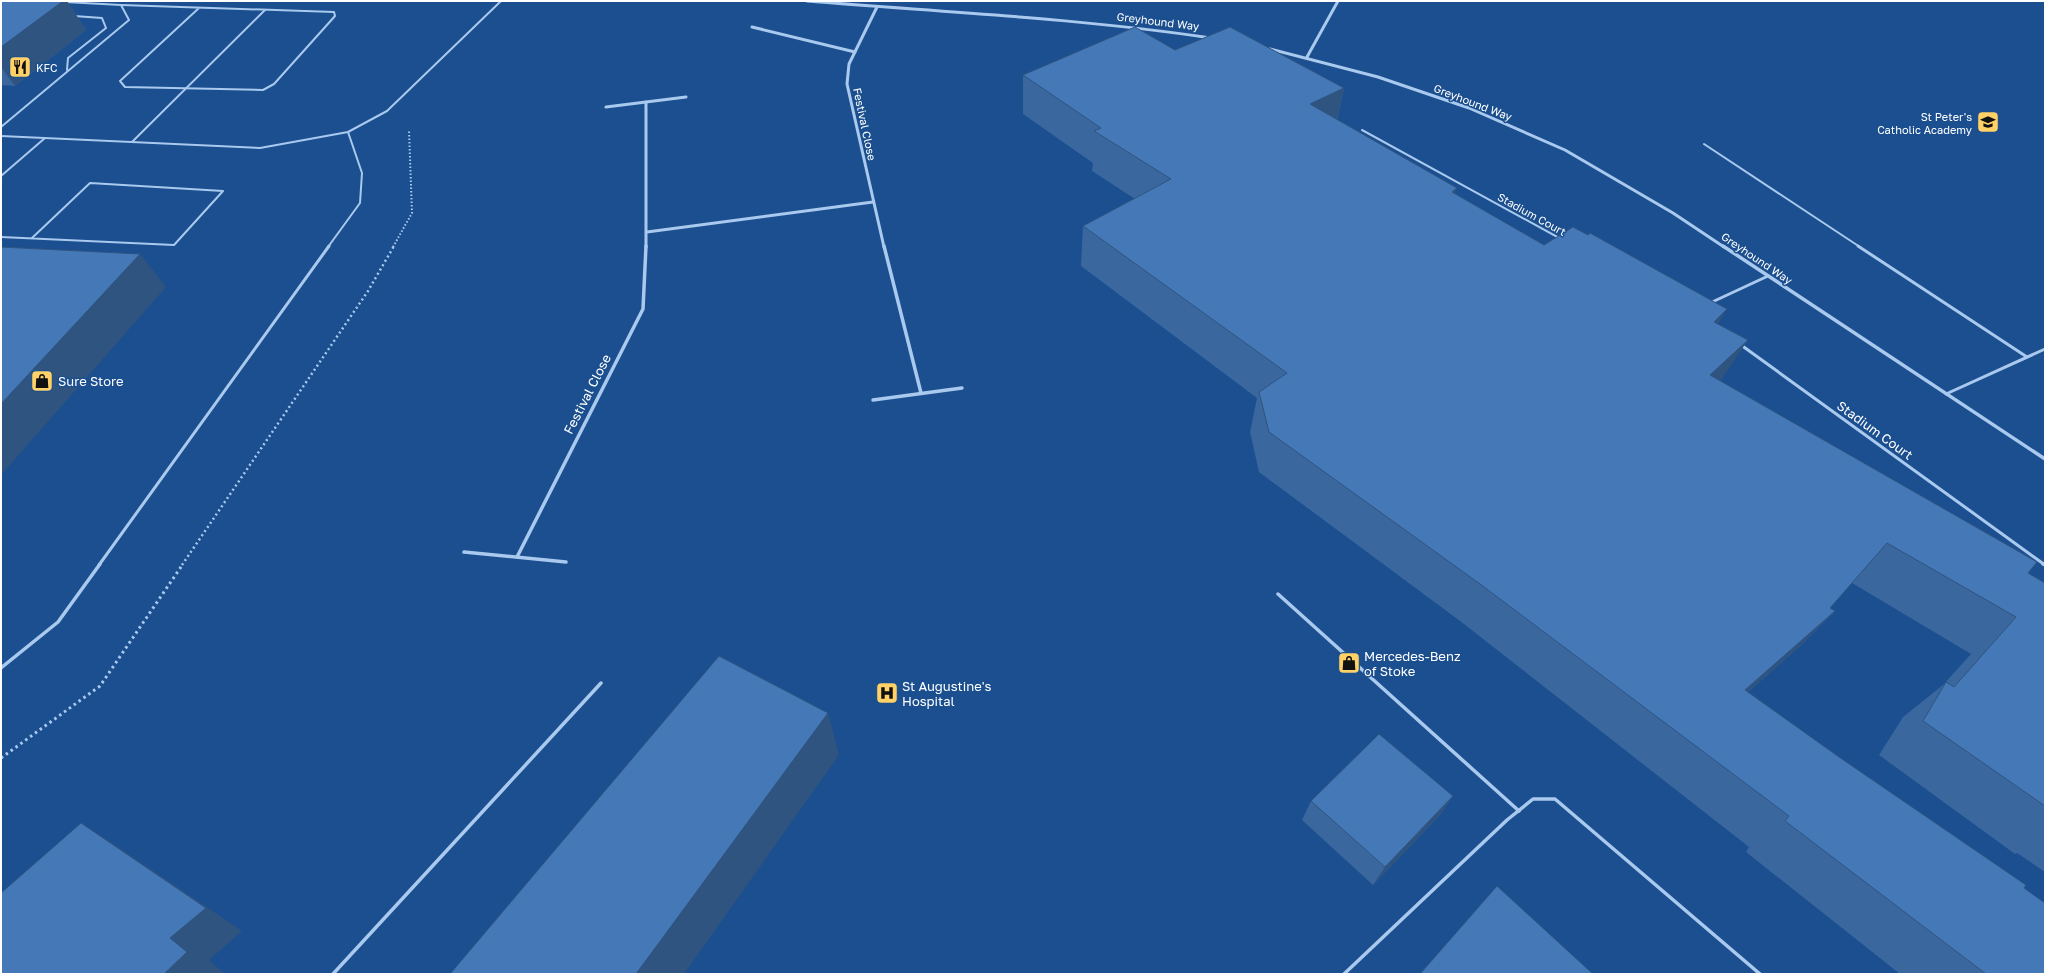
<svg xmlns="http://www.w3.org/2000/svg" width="2046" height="975" font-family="'Golos Text',sans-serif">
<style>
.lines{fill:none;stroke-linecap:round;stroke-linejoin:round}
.path-far2{stroke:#a9c9ee;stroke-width:2;stroke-dasharray:1.5 2;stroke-linecap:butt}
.path-far1{stroke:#a9c9ee;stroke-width:2.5;stroke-dasharray:2 3;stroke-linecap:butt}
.path{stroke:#a9c9ee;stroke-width:3;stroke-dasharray:2.5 3.5;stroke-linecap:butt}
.lane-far2{stroke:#a9c9ee;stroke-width:2}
.lane-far1{stroke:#a9c9ee;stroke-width:3}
.lane{stroke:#a9c9ee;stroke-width:3.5}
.street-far1{stroke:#a9c9ee;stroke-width:3}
.street{stroke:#a9c9ee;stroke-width:3.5}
.wall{fill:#3a679d}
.shaded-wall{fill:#305480}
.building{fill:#4478b7;stroke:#305480}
.labels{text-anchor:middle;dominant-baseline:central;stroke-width:3;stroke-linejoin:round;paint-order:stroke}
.far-street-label{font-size:11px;fill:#fff;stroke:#1b4f8f}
.far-poi-label{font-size:11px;fill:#fff;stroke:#1b4f8f;text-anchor:start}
.poi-label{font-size:13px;fill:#fff;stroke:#1b4f8f;text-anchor:start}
.street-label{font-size:13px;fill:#fff;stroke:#1b4f8f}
</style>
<rect width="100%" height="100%" fill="#1b4f8f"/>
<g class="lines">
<polyline class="path-far2" points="393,247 412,213 409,130"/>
<polyline class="path-far1" points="182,565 368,291 394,246"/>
<polyline class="path" points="1,758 100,686 183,564"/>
<g class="lane-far2">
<polyline points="121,5 334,12 335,16 274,84 263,90 125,87 120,81 199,8"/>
<polyline points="67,70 68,58 106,28 102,18 74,16"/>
<polyline points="1,127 129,20 121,5 65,2"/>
<polyline points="1362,130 1561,239"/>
<polyline points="1,136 260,148 348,132"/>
<polyline points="132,142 265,10"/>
<polyline points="1704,144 1860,247"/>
<polyline points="1,176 45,138"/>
<polyline points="1,237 174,245 223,191 90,183 32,238"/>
<polyline points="328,247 360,203 362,173 348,132 387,111 501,1"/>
</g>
<g class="lane-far1">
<polyline points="1858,246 2027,357"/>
<polyline points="1710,303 1768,276"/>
<polyline points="1741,345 2045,565"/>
<polyline points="1946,394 2045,349"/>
<polyline points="99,565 329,246"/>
</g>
<g class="lane">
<polyline points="2043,564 2045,565"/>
<polyline points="1278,594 1519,811"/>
<polyline points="1,668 58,622 100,564"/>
<polyline points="333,974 601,683"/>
<polyline points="1344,974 1507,820 1533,799 1555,799 1760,974"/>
</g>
<g class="street-far1">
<path d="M 807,1 C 942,12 1077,18 1211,38"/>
<polyline points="877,7 849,64 847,84 884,247"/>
<polyline points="752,27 855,52"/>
<polyline points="1270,49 1378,77 1469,108 1565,150 1673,213 1724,247"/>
<polyline points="1307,57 1338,1"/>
<polyline points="646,102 646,247"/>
<polyline points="606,107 686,97"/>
<polyline points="647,232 873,202"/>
</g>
<g class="street">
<polyline points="884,246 921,393"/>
<polyline points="1723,246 2045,459"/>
<polyline points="873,400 962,388"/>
<polyline points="464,552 566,562"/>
<polyline points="517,557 643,309 646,246"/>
</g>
</g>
<g class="wall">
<polygon points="1,1 67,1 86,30 15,86 1,85"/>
<polygon points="1175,50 1344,88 1337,120 1455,194 1544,245 1718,324 1721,381 2028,573 2045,583 2045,872 2017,853 2015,854 1879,755 1903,717 1943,685 1971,654 1852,583 1830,608 1835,611 1798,648 1748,692 1839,757 2024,888 2045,974 1900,974 1746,852 1749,847 1460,621 1259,472 1250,432 1257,398 1081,266 1083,226 1135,199 1092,171 1093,163 1023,114 1023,75"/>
<polygon points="1453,796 1440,815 1373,885 1302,820 1311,801"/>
</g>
<g class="shaded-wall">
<polygon points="63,1 67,1 86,30 15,86 1,67 1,47"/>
<polygon points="1344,88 1335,127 1310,104"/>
<polygon points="1457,188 1443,228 1452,192"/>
<polygon points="140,254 166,287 1,475 1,404"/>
<polygon points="1727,309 1702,350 1714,322"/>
<polygon points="1748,340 1721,380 1684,415 1710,375"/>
<polygon points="1835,611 1798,648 1710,725 1745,690"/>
<polygon points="828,713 839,755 684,974 636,974"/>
<polygon points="1453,796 1440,815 1373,885 1385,867"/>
<polygon points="81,823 121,849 242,931 209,960 225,974 164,974 170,938"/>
</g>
<g class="building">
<polygon points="1,1 63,1 1,47"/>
<polygon points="1135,27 1175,50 1230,27 1344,88 1310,104 1457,188 1452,192 1544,245 1573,227 1588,235 1590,233 1727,309 1714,322 1748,340 1710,375 2037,562 2028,573 2045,583 2045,806 1923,721 1946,682 1954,687 2016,617 1887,543 1830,608 1835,611 1745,690 1839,757 2026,885 2024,888 2045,903 2045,974 1986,974 1785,821 1789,816 1480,584 1269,432 1259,392 1287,373 1083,226 1171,179 1094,131 1101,128 1023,75"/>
<polygon points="1,247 140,254 1,404"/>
<polygon points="719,656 828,713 636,974 450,974"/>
<polygon points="1379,734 1453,796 1385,867 1311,801"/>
<polygon points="81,823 206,908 170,938 187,952 164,974 1,974 1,893"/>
<polygon points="1497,886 1593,974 1420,974"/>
</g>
<defs>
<g id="restaurant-square" transform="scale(1.15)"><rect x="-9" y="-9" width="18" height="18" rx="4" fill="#ffd166" stroke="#1b4f8f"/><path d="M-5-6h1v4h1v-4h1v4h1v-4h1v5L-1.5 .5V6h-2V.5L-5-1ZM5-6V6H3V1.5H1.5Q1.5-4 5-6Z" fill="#111"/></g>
<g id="school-square" transform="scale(1.15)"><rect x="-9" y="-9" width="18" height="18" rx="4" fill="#ffd166" stroke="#1b4f8f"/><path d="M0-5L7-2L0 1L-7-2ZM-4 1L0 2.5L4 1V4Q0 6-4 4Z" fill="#111"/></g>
<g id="shop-square" transform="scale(1.15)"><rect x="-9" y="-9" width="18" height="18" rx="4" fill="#ffd166" stroke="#1b4f8f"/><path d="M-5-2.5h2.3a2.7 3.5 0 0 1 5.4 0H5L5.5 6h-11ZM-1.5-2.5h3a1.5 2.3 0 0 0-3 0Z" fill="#111"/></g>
<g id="hospital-square" transform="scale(1.15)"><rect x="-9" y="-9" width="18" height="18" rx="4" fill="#ffd166" stroke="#1b4f8f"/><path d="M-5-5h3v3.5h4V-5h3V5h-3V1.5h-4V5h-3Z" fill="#111"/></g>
</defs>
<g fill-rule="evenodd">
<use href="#restaurant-square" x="20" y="67"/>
<use href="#school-square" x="1988" y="122"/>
<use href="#shop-square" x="42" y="381"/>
<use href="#shop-square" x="1349" y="663"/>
<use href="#hospital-square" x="887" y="693"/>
</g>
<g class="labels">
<g class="far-street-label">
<text transform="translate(1158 21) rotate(7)">Greyhound Way</text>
<text transform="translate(1473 102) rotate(21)">Greyhound Way</text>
<text transform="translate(865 124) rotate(78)">Festival Close</text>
<text transform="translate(1532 214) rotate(29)">Stadium Court</text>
<text transform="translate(1757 258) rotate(34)">Greyhound Way</text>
</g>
<g class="far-poi-label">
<text x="36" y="67">KFC</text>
<text x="1972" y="116" text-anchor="end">St Peter's<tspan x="1972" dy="13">Catholic Academy</tspan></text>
</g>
<g class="poi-label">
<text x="58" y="381">Sure Store</text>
<text x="1364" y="656">Mercedes-Benz<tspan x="1364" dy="15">of Stoke</tspan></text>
<text x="902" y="686">St Augustine's<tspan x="902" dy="15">Hospital</tspan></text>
</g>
<g class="street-label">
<text transform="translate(587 394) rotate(-63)">Festival Close</text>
<text transform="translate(1875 430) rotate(36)">Stadium Court</text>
</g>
</g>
<rect width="2046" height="975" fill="none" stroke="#ffffff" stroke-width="4"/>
</svg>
